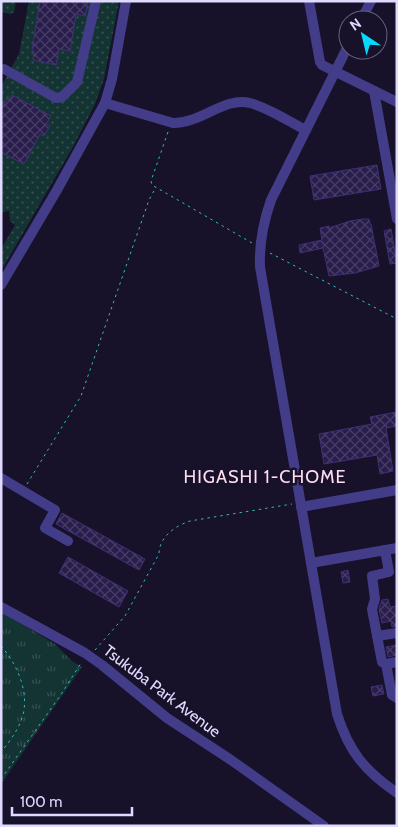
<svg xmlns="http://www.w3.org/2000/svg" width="398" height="827" font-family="Cabin,sans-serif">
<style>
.grass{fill:url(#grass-dots)}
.park{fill:url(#park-tufts)}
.building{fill:url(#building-cross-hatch);stroke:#412f77}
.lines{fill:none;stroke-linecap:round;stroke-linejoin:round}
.path{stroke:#31bcbc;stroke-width:1;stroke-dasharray:2.5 4;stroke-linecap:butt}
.minor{stroke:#433c89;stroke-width:10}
.labels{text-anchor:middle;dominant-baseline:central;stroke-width:5;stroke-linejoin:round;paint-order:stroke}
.street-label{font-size:16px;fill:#e1daff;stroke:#17112a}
.neighbourhood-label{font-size:18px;letter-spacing:1px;fill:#ffdcf0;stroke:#17112a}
</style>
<defs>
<pattern id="grass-dots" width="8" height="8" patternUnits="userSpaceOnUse" patternTransform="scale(1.25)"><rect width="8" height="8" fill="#143434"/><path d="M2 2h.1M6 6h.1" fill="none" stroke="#365152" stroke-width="1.8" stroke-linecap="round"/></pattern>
<pattern id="park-tufts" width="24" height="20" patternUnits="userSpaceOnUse" patternTransform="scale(1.25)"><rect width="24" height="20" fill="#143434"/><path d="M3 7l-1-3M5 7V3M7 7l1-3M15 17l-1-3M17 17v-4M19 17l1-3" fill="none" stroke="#365152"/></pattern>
<pattern id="building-cross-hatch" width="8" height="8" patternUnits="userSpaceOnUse" patternTransform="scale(1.25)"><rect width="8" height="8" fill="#291d4b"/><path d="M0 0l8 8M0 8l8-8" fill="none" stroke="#483d66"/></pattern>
</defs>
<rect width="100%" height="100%" fill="#17112a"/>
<g class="grass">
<polygon points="1,1 16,1 14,12 11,14 1,12"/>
<polygon points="29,1 119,1 104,79 95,104 74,145 1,271 1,249 15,225 10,221 9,211 3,212 1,215 1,87 19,54"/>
</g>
<polygon class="park" points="1,612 55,644 72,661 82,667 1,784"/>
<g class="building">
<polygon points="40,1 88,2 85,16 76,14 70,51 59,49 56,65 33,60 34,51 32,50"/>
<polygon points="12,95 51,116 46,124 50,126 44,136 40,134 24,164 1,152 1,108 7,99 9,100"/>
<polygon points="377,165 381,189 314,200 310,176"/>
<polygon points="363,219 369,219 370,224 371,224 379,266 355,273 329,276 323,248 300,253 299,245 322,240 320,228 329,226 329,228 350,221"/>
<polygon points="391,229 397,263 390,264 384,231"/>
<polygon points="397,412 397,426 386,428 393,471 380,474 377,455 324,464 319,434 372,424 370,417"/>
<polygon points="62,513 145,559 139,570 56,524"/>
<polygon points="68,557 128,591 119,607 59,573"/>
<polygon points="348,570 350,582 343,583 341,572"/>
<polygon points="388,599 390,607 397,606 397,626 392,627 391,621 382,623 379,609 382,600"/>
<polygon points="397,645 397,655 388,657 386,647"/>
<polygon points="382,685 384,694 373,696 371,687"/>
</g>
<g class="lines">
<g class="path">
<polyline points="168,132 151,181 152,185 252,243"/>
<polyline points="270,253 397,319"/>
<polyline points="27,484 81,396 149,200 156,187"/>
<path d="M 1,646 C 17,664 29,691 23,715 C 19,729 10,741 1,752"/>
<path d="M 95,650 L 125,616 L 159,554 C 159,537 175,526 190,521 L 292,504"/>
<polyline points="1,779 60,696 81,663"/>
</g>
<g class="minor">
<polyline points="309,1 320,62 322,65 397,102"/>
<polyline points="361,20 371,1"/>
<path d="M 348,46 L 271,200 C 263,223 259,244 260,267 L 337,714 C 349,752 365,771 397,793"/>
<polyline points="4,69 56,98 62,97 77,82 96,1"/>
<polyline points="374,91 397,219"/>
<path d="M 105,103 L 173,123 C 200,124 225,96 250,103 C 267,107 290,122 306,130"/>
<polyline points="1,285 57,190 105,103 112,79 126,1"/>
<polyline points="1,478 55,510 45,528 68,541"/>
<polyline points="301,507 397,490"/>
<polyline points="385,550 389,572 372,576 375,599 372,609 382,662 386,664 392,695 397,698"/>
<polyline points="311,563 397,548"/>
<polyline points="1,607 85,653 102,665 167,718 231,760 324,826"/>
<polyline points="377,636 397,633"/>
<polyline points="386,664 397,662"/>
</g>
</g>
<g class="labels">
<g class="street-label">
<text transform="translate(162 691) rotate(37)">Tsukuba Park Avenue</text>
</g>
<g class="neighbourhood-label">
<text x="265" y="477">HIGASHI 1-CHOME</text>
</g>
</g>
<rect width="398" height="827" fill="none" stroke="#e1daff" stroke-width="5"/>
<g transform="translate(363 35) rotate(325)"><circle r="24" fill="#17112a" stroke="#68617f"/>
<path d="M0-4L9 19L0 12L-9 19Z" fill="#07d8fe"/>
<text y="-8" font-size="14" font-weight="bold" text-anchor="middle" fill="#e1daff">N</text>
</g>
<path d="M12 807v8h120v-8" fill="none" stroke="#e1daff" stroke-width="2.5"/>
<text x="20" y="807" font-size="15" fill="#e1daff" stroke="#17112a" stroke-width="4" paint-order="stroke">100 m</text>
</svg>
